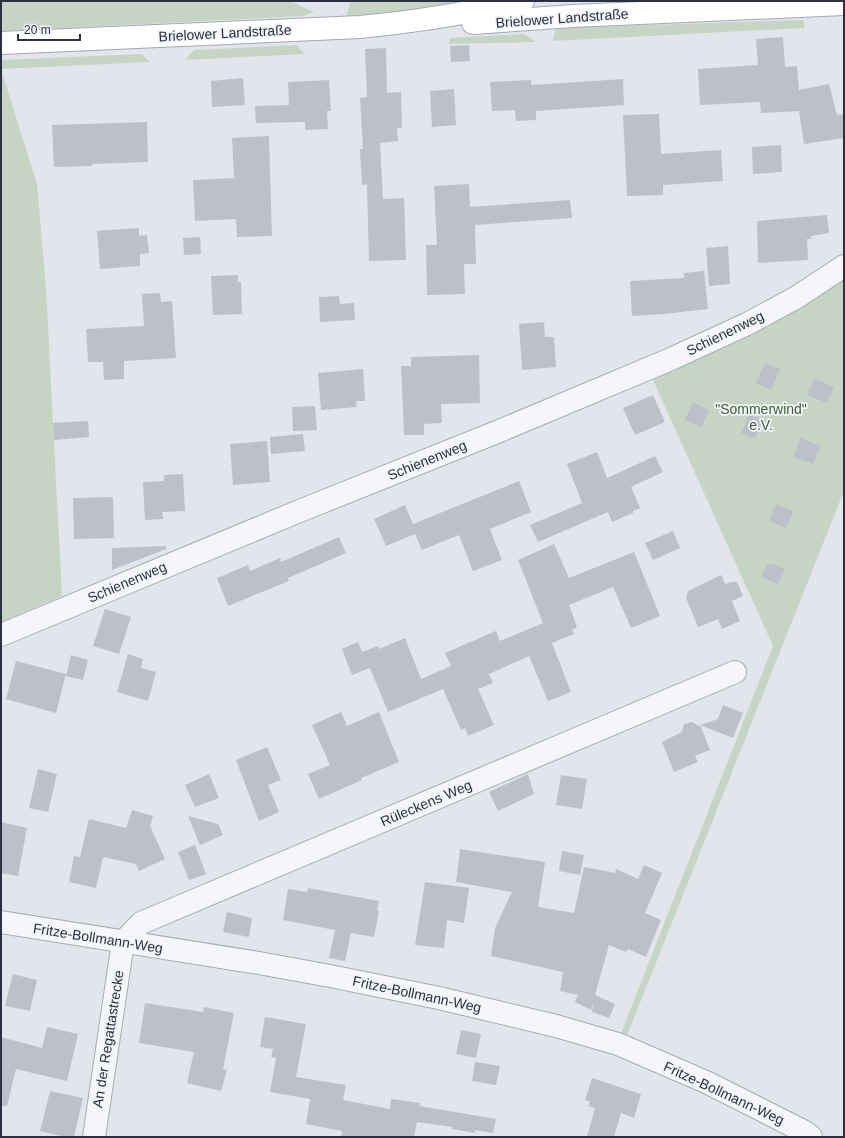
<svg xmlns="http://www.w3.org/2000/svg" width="845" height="1138" font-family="Helvetica,sans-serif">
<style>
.green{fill:#c6d5c3}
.building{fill:#bcc0cb}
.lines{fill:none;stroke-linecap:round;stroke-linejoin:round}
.minor-casing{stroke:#a7abb5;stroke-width:24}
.major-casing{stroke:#a1a8b7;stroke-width:24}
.minor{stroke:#f5f6f9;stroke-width:22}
.major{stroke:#fff;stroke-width:22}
.labels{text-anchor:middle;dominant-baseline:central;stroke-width:3.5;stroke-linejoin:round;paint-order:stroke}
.street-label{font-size:14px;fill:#2a3143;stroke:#f2f4f8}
.park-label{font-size:14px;fill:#3b5f37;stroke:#f2f4f8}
</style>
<rect width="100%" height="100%" fill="#e2e5eb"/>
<g class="green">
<polygon points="1,1 290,1 314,12 304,16 1,31"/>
<polygon points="351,1 481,1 470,5 346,16"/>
<polygon points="803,20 805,28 553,41 556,28"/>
<polygon points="524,34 536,42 449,44 450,38"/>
<polygon points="297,45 304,54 185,60 194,50"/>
<polygon points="142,54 150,62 1,69 37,184 46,288 62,596 1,622 1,60"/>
<polygon points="844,272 844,491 626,1038 620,1036 773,646 653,380 811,297"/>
</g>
<g class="building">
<polygon points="783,37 785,67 797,66 799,90 829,84 837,115 844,114 844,138 804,144 799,111 761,113 760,102 700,105 698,69 758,65 756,39"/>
<polygon points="469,45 470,61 451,62 450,46"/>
<polygon points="386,48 387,93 401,92 402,128 397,128 398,141 380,143 383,199 404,198 406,260 369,261 367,184 362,185 360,149 363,149 360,98 367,97 365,49"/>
<polygon points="243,78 245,105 212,107 211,81"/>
<polygon points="623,79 624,105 536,111 536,120 535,120 516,121 515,110 492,111 490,82 531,80 531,85"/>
<polygon points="329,80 331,111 327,111 328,129 305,130 305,122 256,123 255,106 289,105 288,82"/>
<polygon points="454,89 456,125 432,127 430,91"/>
<polygon points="659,114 661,154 721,150 723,181 663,185 663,195 627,196 623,115"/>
<polygon points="147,122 148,162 92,164 92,166 54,167 52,125"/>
<polygon points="269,136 272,236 237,237 236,219 195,221 193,180 234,178 232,138"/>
<polygon points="781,145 782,172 753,174 752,147"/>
<polygon points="469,184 470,207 570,200 572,218 475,225 476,264 464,264 465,294 427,295 426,245 437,245 434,186"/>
<polygon points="827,215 829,233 811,236 811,239 807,239 808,260 758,263 757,221"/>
<polygon points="139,228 139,236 147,235 149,253 140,254 140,266 100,269 97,231"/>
<polygon points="200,237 201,254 184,255 183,238"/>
<polygon points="728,246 730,284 709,286 706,248"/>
<polygon points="704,271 708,309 663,314 632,316 630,281 684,278 684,273"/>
<polygon points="238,275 238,282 241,282 242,314 213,315 211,276"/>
<polygon points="160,293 161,302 172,301 176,358 124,361 124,379 104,380 103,362 88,362 86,329 144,326 142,294"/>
<polygon points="339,296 340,304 354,303 355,320 320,322 319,297"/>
<polygon points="544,322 545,337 554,337 556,367 522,370 519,324"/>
<polygon points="479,355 480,403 441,404 442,423 424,424 424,435 404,435 401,366 411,366 411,357"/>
<polygon points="765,363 780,369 771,390 756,383"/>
<polygon points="363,369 365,401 356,401 357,407 321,410 318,373"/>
<polygon points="814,378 834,387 827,403 807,395"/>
<polygon points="653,395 665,422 635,435 623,408"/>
<polygon points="693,402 709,410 702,427 685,420"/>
<polygon points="315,406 317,430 293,431 292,407"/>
<polygon points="749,414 763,420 755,439 741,433"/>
<polygon points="88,421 89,437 54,440 53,423"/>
<polygon points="303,434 305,451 271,454 270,437"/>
<polygon points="800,438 820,446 813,464 794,457"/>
<polygon points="267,441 270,482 233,485 230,444"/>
<polygon points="597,452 607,478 655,456 663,472 631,487 640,508 633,511 633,513 612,522 608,512 538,542 530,525 582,503 567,464"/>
<polygon points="183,474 185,511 162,512 163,519 145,520 143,482 164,481 164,475"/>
<polygon points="519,481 531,512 490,529 502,560 473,571 459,535 422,550 415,534 386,546 374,519 405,505 413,524"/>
<polygon points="113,497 114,538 74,539 73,498"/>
<polygon points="776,504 793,511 786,528 769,521"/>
<polygon points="673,531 680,548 653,560 645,543"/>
<polygon points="339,537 346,553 288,578 289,581 228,606 217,578 248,565 250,571 280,558 281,562"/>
<polygon points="554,544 569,578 634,552 660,616 631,628 613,587 569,605 577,627 572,630 574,634 552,643 571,692 548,701 529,656 489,674 493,683 478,689 494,725 468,736 465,728 461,730 443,689 388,712 370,668 352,675 342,649 358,642 362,652 378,646 379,649 405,638 421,679 451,666 445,653 496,631 500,641 543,623 518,560"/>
<polygon points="166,546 166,549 112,570 112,548"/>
<polygon points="767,564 773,564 785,569 778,584 761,577"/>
<polygon points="721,575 725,584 731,582 737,582 743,596 732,601 740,621 722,629 718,619 698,627 686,598 688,591"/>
<polygon points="105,609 131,617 119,654 93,646"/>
<polygon points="128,654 143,659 141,668 156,672 148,701 117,692"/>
<polygon points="71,655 88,660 83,680 66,676"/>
<polygon points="16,661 66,674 56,713 6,699"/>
<polygon points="723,705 743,713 733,738 700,725 718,719"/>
<polygon points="341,712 347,726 379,712 399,762 361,778 362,780 319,799 308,774 330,765 312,725"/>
<polygon points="692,722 701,727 710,750 695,756 698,762 674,772 662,742 682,732 684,724"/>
<polygon points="267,747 281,780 268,785 279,812 259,821 236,760"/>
<polygon points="38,769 57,774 48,812 29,808"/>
<polygon points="209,774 219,798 195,807 185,785"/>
<polygon points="528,774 534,794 498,811 489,792"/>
<polygon points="561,775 587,779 582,809 556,805"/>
<polygon points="132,810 153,816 150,826 165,859 139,871 136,864 103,857 96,888 69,882 74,856 80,857 89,819 126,828"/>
<polygon points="188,816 218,824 223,835 200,845"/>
<polygon points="1,822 27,828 18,876 1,873"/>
<polygon points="195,845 206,874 189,880 178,852"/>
<polygon points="460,849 545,862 538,907 574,913 584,867 615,873 616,869 638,879 644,865 662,873 645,913 661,920 646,957 628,949 626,952 609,945 595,995 615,1004 609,1018 592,1012 593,1003 591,1010 575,1002 578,995 560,991 563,972 491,956 495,928 512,892 456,882"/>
<polygon points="562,851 584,855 580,875 559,871"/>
<polygon points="425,882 469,888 464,923 447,920 444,948 415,945"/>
<polygon points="308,888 379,901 377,911 379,911 374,937 351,933 345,961 329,958 335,930 283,920 288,889 307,892"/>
<polygon points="227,912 252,918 249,937 223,932"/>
<polygon points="13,974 37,980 30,1011 5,1006"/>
<polygon points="145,1003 203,1012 204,1007 234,1013 223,1069 227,1070 221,1091 187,1083 194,1052 139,1043"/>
<polygon points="265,1017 306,1024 296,1077 346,1085 343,1100 390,1109 391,1099 420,1103 419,1106 496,1119 493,1133 475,1130 475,1133 452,1129 452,1127 417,1122 414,1137 341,1137 342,1131 306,1124 310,1099 270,1092 276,1058 271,1057 273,1049 260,1047"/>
<polygon points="47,1027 78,1034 67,1081 16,1069 7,1106 1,1106 1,1037 42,1048"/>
<polygon points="461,1030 481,1034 476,1058 456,1054"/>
<polygon points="475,1062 500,1066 496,1085 472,1081"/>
<polygon points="592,1078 641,1094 634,1118 621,1113 614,1137 587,1137 595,1108 588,1106 590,1102 585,1100"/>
<polygon points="50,1091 83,1098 74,1137 65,1137 40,1131"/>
</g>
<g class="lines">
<g class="minor-casing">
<g id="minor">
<polyline points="1,635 302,510 497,432 671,359 747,324 797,297 844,266"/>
<polyline points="1,922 259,963 330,976 439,998 556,1026 618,1044 706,1082 805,1132 811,1137"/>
<polyline points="123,942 141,923 735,672"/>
<polyline points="94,1137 123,942"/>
</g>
</g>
<g class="major-casing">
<g id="major">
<polyline points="473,23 573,16 844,4"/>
<path d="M 1,43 L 360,27 C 415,22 469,13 523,1"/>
</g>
</g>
<use href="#minor" class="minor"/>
<use href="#major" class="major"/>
</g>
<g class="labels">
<g class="street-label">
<text transform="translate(562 18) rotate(-4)">Brielower Landstraße</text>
<text transform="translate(225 33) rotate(-3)">Brielower Landstraße</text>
<text transform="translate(725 333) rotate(-26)">Schienenweg</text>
<text transform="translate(427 460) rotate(-22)">Schienenweg</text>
<text transform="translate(127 582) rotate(-23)">Schienenweg</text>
<text transform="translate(426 803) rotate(-23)">Rüleckens Weg</text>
<text transform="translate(98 938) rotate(9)">Fritze-Bollmann-Weg</text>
<text transform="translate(417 994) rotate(12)">Fritze-Bollmann-Weg</text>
<text transform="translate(108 1039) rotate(-81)">An der Regattastrecke</text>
<text transform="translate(724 1093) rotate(25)">Fritze-Bollmann-Weg</text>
</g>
<g class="park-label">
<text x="761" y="409">"Sommerwind"<tspan x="761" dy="16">e.V.</tspan></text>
</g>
</g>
<rect width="845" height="1138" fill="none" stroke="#2a3143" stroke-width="4"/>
<path d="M18 34v6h62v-6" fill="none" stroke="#2a3143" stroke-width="2"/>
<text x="24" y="34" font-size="12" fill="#2a3143" stroke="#f2f4f8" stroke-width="3" paint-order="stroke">20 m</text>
</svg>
